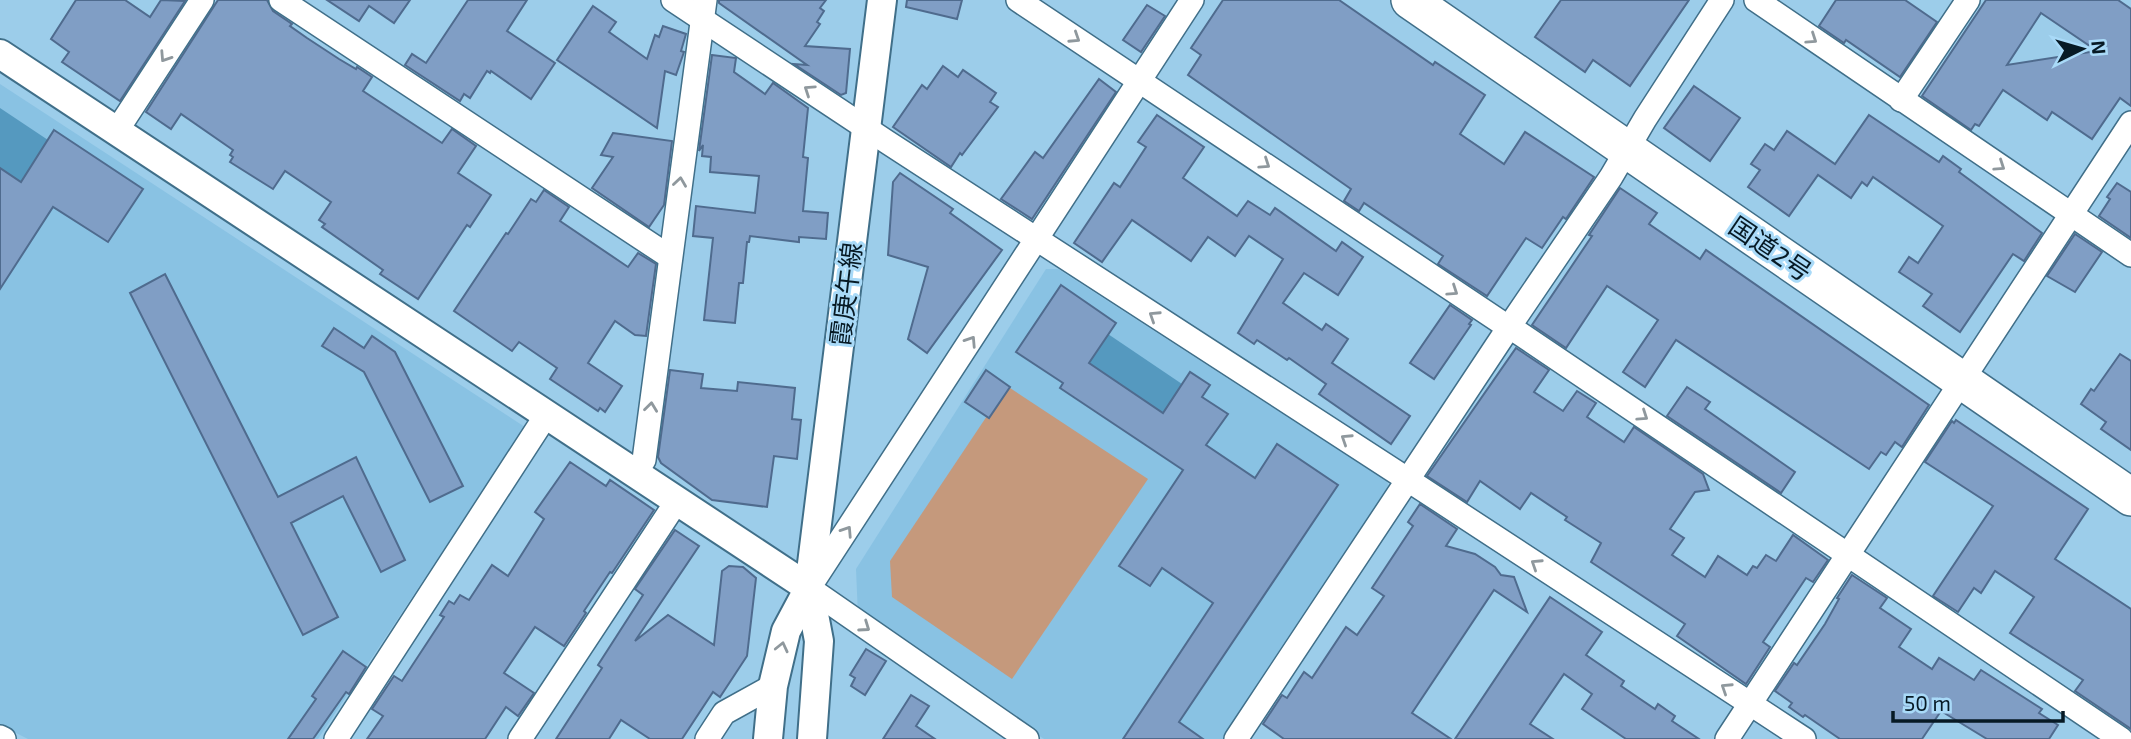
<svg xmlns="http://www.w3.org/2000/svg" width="2131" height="739" font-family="'Exo 2','Noto Sans JP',sans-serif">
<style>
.built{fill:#89c2e3}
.green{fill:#c5997c}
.water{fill:#5599bf}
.building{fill:#809ec5;stroke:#4f6b8e;stroke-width:2;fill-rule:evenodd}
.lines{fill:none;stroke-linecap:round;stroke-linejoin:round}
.minor-casing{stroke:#406f89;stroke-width:26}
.tertiary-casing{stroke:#406f89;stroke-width:32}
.trunk-casing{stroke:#406f89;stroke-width:40}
.minor{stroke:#fff;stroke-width:23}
.tertiary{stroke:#fff;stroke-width:28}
.trunk{stroke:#fff;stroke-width:37}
.oneway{stroke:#8f989d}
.labels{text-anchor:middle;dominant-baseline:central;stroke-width:6;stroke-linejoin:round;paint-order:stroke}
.street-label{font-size:26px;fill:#071a25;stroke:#a9daf8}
</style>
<rect width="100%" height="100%" fill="#9ccdea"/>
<g class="built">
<polygon points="0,84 525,427 318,739 28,739 0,725"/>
<polygon points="1046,269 1058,269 1387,481 1390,490 1225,739 1044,739 858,616 856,569"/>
</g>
<polygon class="green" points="1007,386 1148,479 1012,679 892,597 890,561"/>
<g class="water">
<polygon points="0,108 48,140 21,182 0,168"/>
<polygon points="1108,334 1182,384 1155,425 1089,363"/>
</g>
<g class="building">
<polygon points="76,0 125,0 150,17 161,0 185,1 120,101 62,62 69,52 51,39"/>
<polygon points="218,0 267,0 273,11 292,24 290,26 307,38 339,59 356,69 357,67 372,77 363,91 442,143 452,129 476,146 458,173 491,195 470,227 467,225 418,299 380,274 383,270 322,227 325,224 319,220 331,202 285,171 273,189 230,162 233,157 230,155 233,150 181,114 171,129 146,112"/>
<polygon points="327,0 410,0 394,23 369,6 359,21"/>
<polygon points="468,0 527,0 507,31 555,63 531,99 491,71 490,73 487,71 470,98 464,94 460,101 405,65 412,54 426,63"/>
<polygon points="719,0 826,0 820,8 824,11 817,22 820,24 805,46 850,49 846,93 841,95 794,64 807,65 719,3"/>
<polygon points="907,0 962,0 957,19 906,7"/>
<polygon points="1223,0 1339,0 1433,65 1435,62 1485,95 1460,134 1504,164 1525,132 1594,177 1566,219 1563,217 1542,248 1526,238 1487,296 1438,264 1443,256 1364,203 1359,211 1344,201 1351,189 1188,75 1201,55 1191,48"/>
<polygon points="1561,0 1689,0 1630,86 1593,60 1585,72 1535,37"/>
<polygon points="1836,0 1905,0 1937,22 1900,77 1846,40 1844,43 1819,26"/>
<path d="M 1986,0 L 2118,0 L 2131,9 L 2131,106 L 2120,98 L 2092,139 L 2052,112 L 2047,120 L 2003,90 L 1979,126 L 1975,124 L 1971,130 L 1922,96 ZM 2041,13 L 2097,51 L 2007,65 Z"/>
<polygon points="1147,5 1165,16 1141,52 1123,40"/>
<polygon points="593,6 616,22 609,32 647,59 655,35 659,37 663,26 686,34 681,51 684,52 676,75 665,71 657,128 557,60"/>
<polygon points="712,55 736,58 734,72 765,94 773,83 808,108 803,157 808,158 803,211 828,213 826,239 799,237 799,242 750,236 749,242 747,242 743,283 739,283 735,323 704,320 713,238 693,236 696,206 755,213 759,176 710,172 711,157 702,156 703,145 699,151"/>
<polygon points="943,66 958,77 963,70 996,93 990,102 998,107 962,155 960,153 951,167 893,127 922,85 927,89"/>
<polygon points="1099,79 1116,92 1032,219 1001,199 1035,152 1043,158"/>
<polygon points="1694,86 1740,118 1710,161 1664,128"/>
<polygon points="1157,115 1204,147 1183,178 1237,216 1248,201 1270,215 1275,208 1336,251 1342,242 1363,257 1338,295 1304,273 1283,303 1322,330 1326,324 1348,339 1332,363 1410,416 1391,444 1319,394 1326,384 1289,358 1287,360 1257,340 1254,344 1238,333 1283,259 1249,236 1235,256 1208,237 1191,261 1132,220 1102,262 1074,243 1114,183 1120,187 1146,147 1138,142"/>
<polygon points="1869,115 1939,162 1943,156 1961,169 1959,172 2042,233 2024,261 2013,254 1960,332 1923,306 1932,294 1899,272 1909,257 1918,263 1943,226 1873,177 1867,186 1862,182 1851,198 1818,175 1789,216 1748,187 1760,170 1751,164 1765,144 1774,150 1787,131 1835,164"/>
<polygon points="54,130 143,189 108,242 53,207 0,289 0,168 21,182"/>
<polygon points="613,133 672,141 664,205 649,227 592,188 613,157 601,155"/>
<polygon points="900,173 953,209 950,213 1002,250 927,353 908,339 928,267 888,255 893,182"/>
<polygon points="2117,183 2131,192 2131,238 2099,216 2110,199 2107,197"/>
<polygon points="1620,188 1657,213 1649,224 1700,259 1706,250 1929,405 1902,447 1895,442 1886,455 1881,452 1869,469 1676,340 1645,387 1623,372 1658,320 1607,286 1566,348 1532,325 1592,236 1589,235"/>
<polygon points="544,190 569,207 560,221 628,267 638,253 656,264 646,336 635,335 615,321 588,363 622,386 605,412 600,408 598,411 550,379 557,368 519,342 512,351 454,311 506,233 508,234 531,199 536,202"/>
<polygon points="2075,234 2102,252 2075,292 2047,276"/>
<polygon points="165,274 278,497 356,457 405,560 381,572 343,496 291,523 338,617 303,635 130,293"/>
<polygon points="1061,285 1116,323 1089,363 1163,413 1190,372 1210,385 1202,397 1228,414 1206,445 1255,478 1277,444 1338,485 1179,722 1203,739 1123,739 1213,603 1162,568 1150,586 1119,566 1183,470 1060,388 1063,383 1016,352"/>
<polygon points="1450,305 1472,320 1469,324 1471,325 1434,379 1410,363"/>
<polygon points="334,328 364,348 372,336 395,352 463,486 430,502 364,372 322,346"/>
<polygon points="1516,348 1549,370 1534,392 1563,411 1577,391 1596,403 1587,417 1624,442 1634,427 1703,474 1709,490 1695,492 1670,529 1684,538 1672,555 1705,577 1718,556 1747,575 1753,566 1757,568 1766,555 1776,561 1793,535 1828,560 1813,582 1806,578 1763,642 1770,647 1746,684 1677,636 1685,624 1591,562 1601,543 1565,520 1567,517 1531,493 1520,509 1480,481 1467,502 1427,476"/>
<polygon points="2120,354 2131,361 2131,450 2101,429 2106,422 2081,404 2091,389 2094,391"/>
<polygon points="670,370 703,374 701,388 737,391 738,382 795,388 792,419 801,420 797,459 774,456 767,507 712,500 661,463 658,457"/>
<polygon points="986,370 1010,387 989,418 965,402"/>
<polygon points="1687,387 1710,402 1705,409 1795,472 1781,493 1667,416"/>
<polygon points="1956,420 2088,509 2055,559 2131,609 2131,729 2075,691 2083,680 2010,633 2034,597 1995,571 1981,593 1974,588 1958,612 1933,596 1993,506 1925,462 1952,421 1954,423"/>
<polygon points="570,462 606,486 610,480 654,510 612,573 610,572 584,611 586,613 564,646 535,627 504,673 534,693 518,716 506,707 485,739 367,739 383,716 372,709 394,676 402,681 444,617 440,615 449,601 454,604 460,595 469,600 492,565 508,576 544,519 535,512"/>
<polygon points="1420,504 1457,529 1446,546 1475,554 1495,567 1501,575 1514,577 1527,612 1494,590 1412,713 1451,739 1284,739 1263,724 1282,695 1287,698 1304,672 1312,678 1346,627 1357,635 1384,596 1372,588 1413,526 1408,522"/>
<polygon points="675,530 699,546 635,641 668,615 714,645 722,571 729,566 743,567 756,578 747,656 720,697 713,692 682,739 650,739 621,720 609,739 556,739 602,668 598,665 643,595 635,589"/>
<polygon points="1852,575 1887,598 1880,608 1911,629 1899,647 1932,669 1939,658 1974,680 1981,670 2042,709 2039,713 2058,725 2049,739 1987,739 1941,711 1922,739 1840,739 1805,715 1803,717 1789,707 1792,703 1775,691 1794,663 1797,665 1825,624 1839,599 1837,598"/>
<polygon points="1550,597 1602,632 1586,655 1624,681 1621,686 1655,709 1658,704 1675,716 1672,721 1699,739 1626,739 1582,709 1592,694 1564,674 1530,724 1553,739 1455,739"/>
<polygon points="866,649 886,661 865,695 851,686 855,678 850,675"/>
<polygon points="343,651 366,667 349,694 346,692 313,739 288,739 316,699 312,696"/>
<polygon points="911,695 929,706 916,726 935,739 883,739"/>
</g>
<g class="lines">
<g class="minor-casing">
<g id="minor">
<polyline points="281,0 670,257"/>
<polyline points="673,0 887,142 1396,472 1804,739"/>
<polyline points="1018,0 1499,321 1519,333 2121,739"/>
<polyline points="1756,0 2131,255"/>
<polyline points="1901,100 1968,0"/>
<polyline points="116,132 202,0"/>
<polyline points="635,473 644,460 705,0"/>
<polyline points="0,737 4,739"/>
<polyline points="336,739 547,414"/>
<polyline points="520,739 677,501"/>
<polyline points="707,739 724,713 773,686"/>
<polyline points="1027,739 809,588 1192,0"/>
<polyline points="1236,739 1509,327 1611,177 1645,119 1722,0"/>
<polyline points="1727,739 2131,123"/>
</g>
</g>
<g class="tertiary-casing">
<g id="tertiary">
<polyline points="0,54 809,588"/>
<polyline points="768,739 773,686 786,631 809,588"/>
<polyline points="812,739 819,641 809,588 882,0"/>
</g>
</g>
<g class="trunk-casing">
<polyline id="trunk" points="1410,0 2131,497"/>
</g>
<use href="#minor" class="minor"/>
<use href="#tertiary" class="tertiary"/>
<use href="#trunk" class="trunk"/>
</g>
<defs><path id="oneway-chevron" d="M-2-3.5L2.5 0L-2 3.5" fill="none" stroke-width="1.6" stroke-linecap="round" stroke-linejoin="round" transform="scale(1.75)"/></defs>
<g class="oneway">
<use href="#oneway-chevron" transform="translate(1075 38) rotate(33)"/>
<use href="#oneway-chevron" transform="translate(1812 39) rotate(34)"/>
<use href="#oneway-chevron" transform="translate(165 57) rotate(123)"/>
<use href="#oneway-chevron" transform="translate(809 90) rotate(-146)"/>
<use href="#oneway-chevron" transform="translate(1265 164) rotate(34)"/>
<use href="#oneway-chevron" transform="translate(2000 166) rotate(34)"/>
<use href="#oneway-chevron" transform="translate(680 182) rotate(-82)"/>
<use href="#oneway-chevron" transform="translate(1453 291) rotate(34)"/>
<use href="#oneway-chevron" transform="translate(1154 316) rotate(-147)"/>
<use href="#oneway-chevron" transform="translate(971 341) rotate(-57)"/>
<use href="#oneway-chevron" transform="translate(651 407) rotate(-83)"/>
<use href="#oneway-chevron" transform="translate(1643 416) rotate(34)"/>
<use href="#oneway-chevron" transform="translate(1346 439) rotate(-147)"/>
<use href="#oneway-chevron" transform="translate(847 531) rotate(-57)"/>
<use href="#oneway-chevron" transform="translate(1536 564) rotate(-147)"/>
<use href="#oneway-chevron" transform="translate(865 627) rotate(35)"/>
<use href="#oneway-chevron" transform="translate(782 647) rotate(-77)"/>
<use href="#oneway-chevron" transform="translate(1726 688) rotate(-147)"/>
</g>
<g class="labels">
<g class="street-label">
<text transform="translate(1771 248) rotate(34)">国道2号</text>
<text transform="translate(845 294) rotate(-83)">霞庚午線</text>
</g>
</g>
<g transform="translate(2082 49) rotate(85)" stroke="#a9daf8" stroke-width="5" paint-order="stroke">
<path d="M0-5L12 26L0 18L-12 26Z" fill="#071a25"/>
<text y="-10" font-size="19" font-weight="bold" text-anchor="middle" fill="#071a25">N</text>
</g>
<path d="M1893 711v10h170v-10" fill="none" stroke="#071a25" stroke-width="3.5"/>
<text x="1904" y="711" font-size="21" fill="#071a25" stroke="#a9daf8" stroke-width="5" paint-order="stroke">50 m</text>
</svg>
